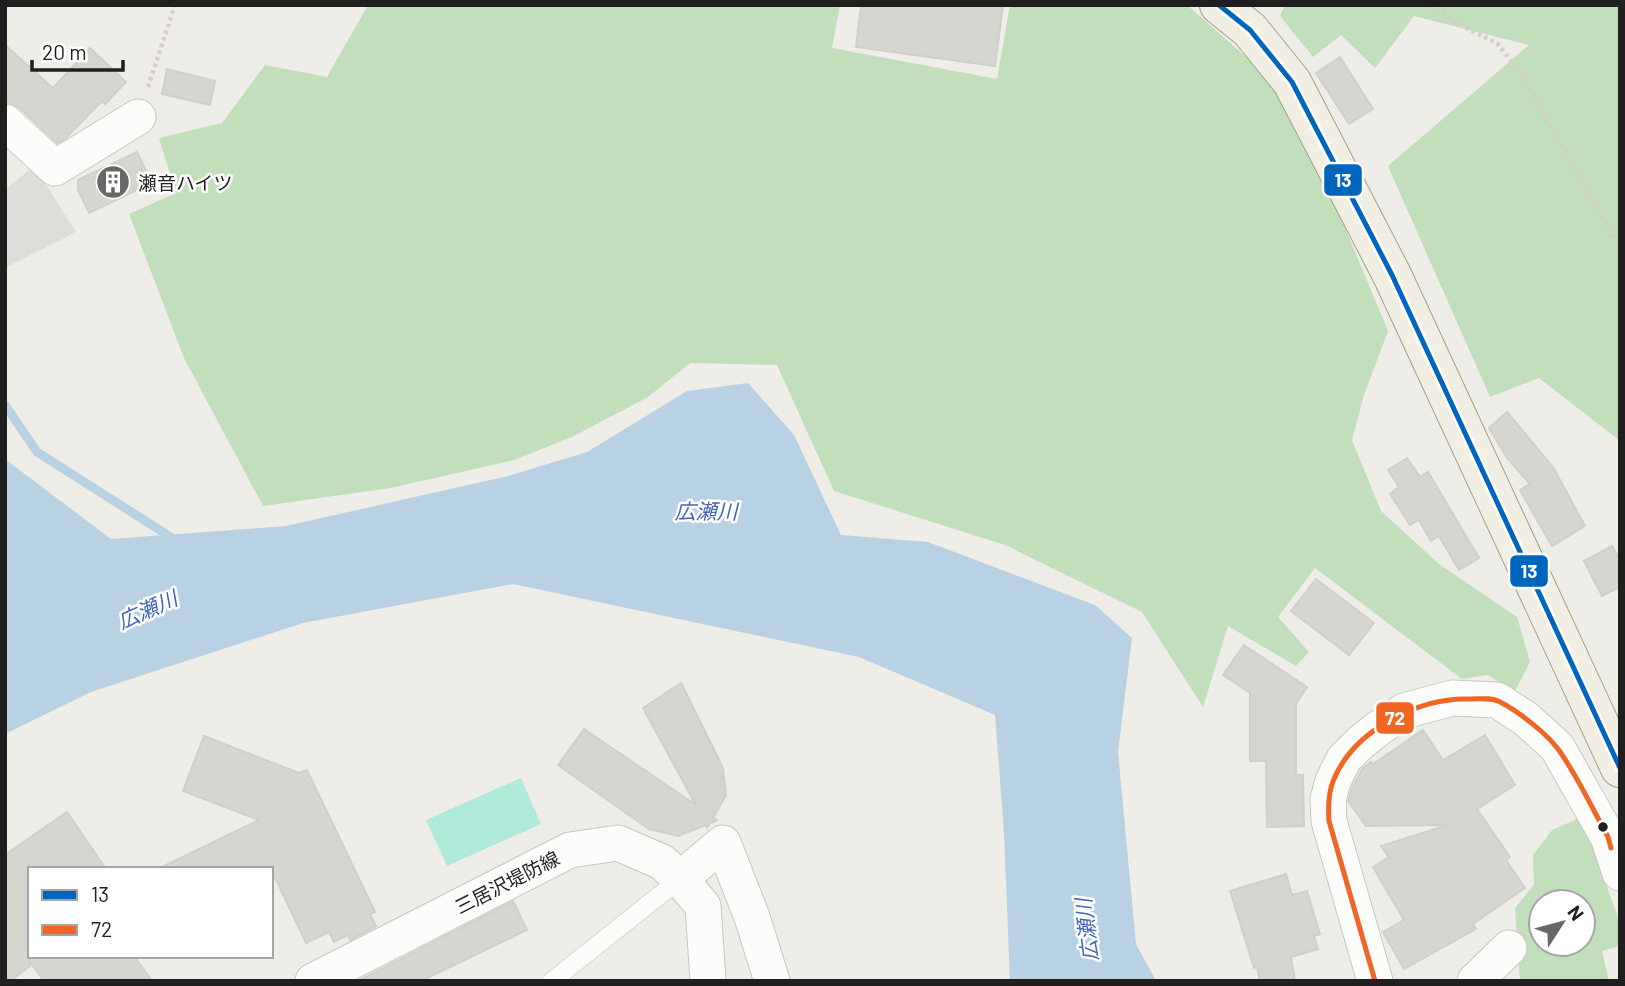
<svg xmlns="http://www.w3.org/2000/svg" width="1625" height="986" font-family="Barlow,'Noto Sans JP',sans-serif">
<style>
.forest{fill:#c1dfba;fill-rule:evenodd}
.pitch{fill:#afeadb}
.parking{fill:#dcdcd9}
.water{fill:#b8d2e4}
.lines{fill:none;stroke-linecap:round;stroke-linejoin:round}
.stream{stroke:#b8d2e4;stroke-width:9}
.building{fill:#d7d5cf;stroke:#d1cfc8;stroke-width:2}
.lane-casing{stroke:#c6c6c3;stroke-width:19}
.street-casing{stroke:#c6c6c3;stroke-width:37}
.primary-casing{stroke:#a49f83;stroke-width:40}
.path{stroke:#d7ccc7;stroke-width:4.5;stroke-dasharray:3.5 3.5;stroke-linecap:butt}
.lane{stroke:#fcfcfb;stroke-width:18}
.street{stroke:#fcfcfb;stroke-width:35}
.primary{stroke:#f1eee4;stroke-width:38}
.bus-1-casing{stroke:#fff;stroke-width:10}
.bus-2-casing{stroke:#fff;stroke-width:10}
.bus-1{stroke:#0065bd;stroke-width:5}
.bus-2{stroke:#f26522;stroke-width:5}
.bus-dot{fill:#1f1f1f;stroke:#fff;stroke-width:2.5}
.labels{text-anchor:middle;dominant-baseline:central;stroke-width:5;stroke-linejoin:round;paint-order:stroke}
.poi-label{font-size:19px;fill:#1f1f1f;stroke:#fff;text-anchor:start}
.street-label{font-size:19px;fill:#1f1f1f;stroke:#fff}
.water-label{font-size:21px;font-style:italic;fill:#4267b8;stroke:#fff}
.line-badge{stroke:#fff;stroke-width:2.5}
.badge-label{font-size:19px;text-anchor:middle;font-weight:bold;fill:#fff}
</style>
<rect width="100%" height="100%" fill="#eeede7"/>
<g class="forest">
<polygon points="368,5 840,5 832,48 997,79 1010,5 1187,5 1268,76 1320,168 1388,331 1364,395 1352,440 1381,511 1439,564 1517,617 1530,662 1515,691 1488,675 1462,679 1315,568 1278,617 1309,652 1296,666 1228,626 1203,707 1142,612 1005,545 834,491 777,365 690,363 648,397 572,437 514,460 390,488 263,506 184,358 129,214 176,193 159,138 222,123 265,65 327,77"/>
<polygon points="1285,5 1620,5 1620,441 1539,378 1490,397 1388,166 1529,45 1414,16 1375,68 1341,35 1313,57 1280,16"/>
<path d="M 1582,817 L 1620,923 L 1620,946 L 1602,951 L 1609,981 L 1520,981 L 1515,908 L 1534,885 L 1533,855 L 1552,830 ZM 1541,902 L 1583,902 L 1583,944 L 1541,944 Z"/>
</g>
<polygon class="pitch" points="521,778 541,824 447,866 426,820"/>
<polygon class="parking" points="34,166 76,232 5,268 5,190"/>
<polygon class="water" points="748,383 794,435 841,535 928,542 1095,605 1132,638 1118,752 1136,944 1156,981 1010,981 1004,833 995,715 859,657 513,584 303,623 91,692 5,734 5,459 111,539 286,526 508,476 587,452 687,391"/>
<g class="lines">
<polyline class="stream" points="5,405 37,452 177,541"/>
</g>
<g class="building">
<polygon points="861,5 1003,5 995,66 856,47"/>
<polygon points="5,45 53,88 90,48 126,82 105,104 102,101 66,138 57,143 19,107 5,102"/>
<polygon points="1340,57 1373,109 1349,124 1316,73"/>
<polygon points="167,69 215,81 210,105 162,94"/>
<polygon points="137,152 152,183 89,213 78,190 78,180"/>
<polygon points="1507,412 1553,467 1585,526 1552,546 1520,490 1530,484 1507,458 1489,428"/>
<polygon points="1407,458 1420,477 1428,472 1479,558 1459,570 1439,536 1431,541 1419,520 1410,525 1390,494 1399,487 1388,470"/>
<polygon points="1612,546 1620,560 1620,587 1602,596 1584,561"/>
<polygon points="1316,579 1374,623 1349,655 1291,611"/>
<polygon points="1244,645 1307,687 1296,704 1296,775 1303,775 1304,826 1267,827 1266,761 1250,761 1250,693 1223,675"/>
<polygon points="681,683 723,768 726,795 713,818 717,820 710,823 707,828 706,825 678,836 649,829 558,765 584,729 696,805 643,708"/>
<polygon points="1423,730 1443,760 1485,735 1515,785 1477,809 1510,857 1506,860 1525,888 1473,924 1476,929 1404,969 1383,932 1404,920 1373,867 1389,857 1381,846 1448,825 1366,826 1348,801 1352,788 1363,768 1371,762 1373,764"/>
<polygon points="204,736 299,773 307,770 375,912 370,914 376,926 350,940 348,935 334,942 329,932 306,943 271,869 158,869 259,820 183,791"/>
<polygon points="67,812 106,869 30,869 30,956 134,956 152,981 44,981 30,962 30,966 10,981 5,981 5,855"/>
<polygon points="1286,874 1292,895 1307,891 1320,934 1314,936 1318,949 1291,957 1295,981 1260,981 1257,967 1254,968 1230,891"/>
<polygon points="513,901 527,930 421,981 358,981"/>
</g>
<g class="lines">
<g class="lane-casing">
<polyline id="lane" points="552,981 680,879"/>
</g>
<g class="street-casing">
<g id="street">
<polyline points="5,122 55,168 138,117"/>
<polyline points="680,879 723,843 752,917 772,981"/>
<polyline points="313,981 570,850 618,843 662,862 680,879 703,906 708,981"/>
<polyline points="1375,981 1329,821 1328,799 1333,781 1344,759 1360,743 1379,728 1404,711 1452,698 1497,700 1526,719 1557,747 1608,837 1620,873"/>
<polyline points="1475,981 1509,948"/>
</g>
</g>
<g class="primary-casing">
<polyline id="primary" points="1219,5 1250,30 1292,82 1392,275 1620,768"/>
</g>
<g class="path">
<polyline points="1430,5 1470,30 1497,43 1519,71 1620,248"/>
<polyline points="148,87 175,5"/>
</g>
<use href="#lane" class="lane"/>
<use href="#street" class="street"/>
<use href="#primary" class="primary"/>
<g class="bus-1-casing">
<polyline id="bus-1" points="1219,5 1250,30 1292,82 1392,275 1620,768"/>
</g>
<g class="bus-2-casing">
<path id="bus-2" d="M 1375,981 L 1329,821 C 1328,806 1328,792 1334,779 C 1354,731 1418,697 1469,699 C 1478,699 1492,697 1500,702 C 1518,711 1546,733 1558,749 C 1577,775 1592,808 1608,837 L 1611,848"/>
</g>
<use href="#bus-1" class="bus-1"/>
<use href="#bus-2" class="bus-2"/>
</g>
<defs>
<g id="building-disc" transform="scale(1.75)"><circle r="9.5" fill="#676765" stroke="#fff"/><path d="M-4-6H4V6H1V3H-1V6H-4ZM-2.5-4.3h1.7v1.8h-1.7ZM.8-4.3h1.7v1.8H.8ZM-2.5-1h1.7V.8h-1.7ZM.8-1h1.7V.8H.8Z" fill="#fff"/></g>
</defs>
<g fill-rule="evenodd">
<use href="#building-disc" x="113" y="182"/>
</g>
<circle class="bus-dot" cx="1603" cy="827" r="6"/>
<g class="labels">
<g class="poi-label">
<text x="138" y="182">瀬音ハイツ</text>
</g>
<g class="street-label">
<text transform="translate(507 882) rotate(-27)">三居沢堤防線</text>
</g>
<g class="water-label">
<text x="706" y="510">広瀬川</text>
<text transform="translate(147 609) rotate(-24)">広瀬川</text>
<text transform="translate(1086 930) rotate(-97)">広瀬川</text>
</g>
</g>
<g class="line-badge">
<rect x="1323" y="163" width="40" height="34" rx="7" fill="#0065bd"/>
<rect x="1509" y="554" width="40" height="34" rx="7" fill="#0065bd"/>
<rect x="1375" y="701" width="40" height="34" rx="7" fill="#f26522"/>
</g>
<g class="badge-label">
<text x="1343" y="187">13</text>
<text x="1529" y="578">13</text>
<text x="1395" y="725">72</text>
</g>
<rect width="1625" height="986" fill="none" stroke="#1f1f1f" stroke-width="14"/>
<rect x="28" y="867" width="245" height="91" fill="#ffffff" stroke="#a5a5a5" stroke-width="2"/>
<rect x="42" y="890" width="35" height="10" fill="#0065bd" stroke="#a5a5a5" stroke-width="2"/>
<text x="91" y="902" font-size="21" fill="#1f1f1f">13</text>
<rect x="42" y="925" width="35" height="10" fill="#f26522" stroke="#a5a5a5" stroke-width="2"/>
<text x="91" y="937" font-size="21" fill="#1f1f1f">72</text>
<g transform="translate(1562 923) rotate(54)"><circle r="33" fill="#ffffff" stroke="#a5a5a5" stroke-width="2"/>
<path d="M0-5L12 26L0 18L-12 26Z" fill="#676765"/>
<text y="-10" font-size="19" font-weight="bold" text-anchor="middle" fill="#1f1f1f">N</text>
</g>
<path d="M32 60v10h91v-10" fill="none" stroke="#1f1f1f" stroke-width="3.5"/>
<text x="42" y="60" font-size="21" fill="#1f1f1f" stroke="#ffffff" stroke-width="5" paint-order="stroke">20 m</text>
</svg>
